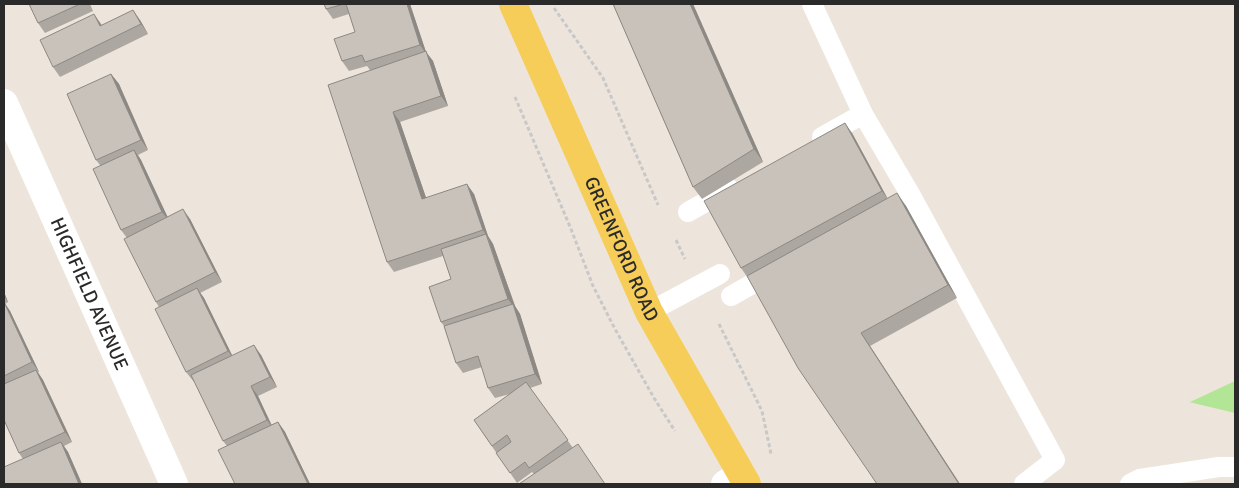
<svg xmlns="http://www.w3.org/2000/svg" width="1239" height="488" font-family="Signika,sans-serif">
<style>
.green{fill:#b3e596}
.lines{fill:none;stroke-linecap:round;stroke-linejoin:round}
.path{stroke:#c8c8c8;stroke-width:3;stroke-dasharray:4 2.5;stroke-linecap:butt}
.service{stroke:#fff;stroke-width:20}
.minor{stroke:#fff;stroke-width:28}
.primary{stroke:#f5cd58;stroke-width:28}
.wall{fill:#aca7a1}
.shaded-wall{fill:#8c8883}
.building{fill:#c8c2bb;stroke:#8c8883}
.labels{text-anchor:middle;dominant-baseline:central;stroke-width:4.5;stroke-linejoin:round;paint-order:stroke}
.street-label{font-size:19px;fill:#2a2a2a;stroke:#fff}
</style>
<rect width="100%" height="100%" fill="#ede5dc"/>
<polygon class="green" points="1235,381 1235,413 1189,402 1190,402"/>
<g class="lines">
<g class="path">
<polyline points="554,8 603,78 658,205"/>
<polyline points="515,97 571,229 593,286 615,329 654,398 675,431"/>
<polyline points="676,240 685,259"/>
<polyline points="719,324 762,411 771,454"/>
</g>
<g class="service">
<polyline points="812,4 863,114 910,194 1055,460 1024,484"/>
<polyline points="822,137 863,114"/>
<polyline points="688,212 729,189"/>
<polyline points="731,296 775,271"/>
<polyline points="649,312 720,274"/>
<polyline points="1130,484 1140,479 1219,467 1235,467"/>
</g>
<g class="minor">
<path id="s1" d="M 4,103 L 174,484"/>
<polyline points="725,484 741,474"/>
</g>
<path class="primary" id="s2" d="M 513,4 L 649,312 L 747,484"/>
</g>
<g class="wall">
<polygon points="29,4 90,4 93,11 45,33 38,23"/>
<polygon points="324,4 410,4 426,52 433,61 448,106 400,122 426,198 474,194 488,236 493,244 515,306 520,314 542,384 530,388 573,448 534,474 532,472 517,483 474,420 510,394 495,398 488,388 482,367 463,373 456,363 444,326 441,322 451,279 443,256 394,272 387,262 370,70 367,66 349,71 342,61 355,32 349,14 333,19 326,9"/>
<polygon points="613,4 693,4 763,162 702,199 693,187"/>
<polygon points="140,20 148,34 60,77 53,67 101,25"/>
<polygon points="111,74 119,84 148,150 138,155 141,160 167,217 190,219 222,282 200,293 204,298 232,356 261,355 277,387 258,396 271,425 278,422 285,432 310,484 235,484 227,446 223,441 195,382 194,382 186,372 159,307 156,302 127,238 121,230 100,165 96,160"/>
<polygon points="852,133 887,198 906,206 957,298 870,346 960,484 877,484 748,278 741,268"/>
<polygon points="4,292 8,302 5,304 10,311 39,372 38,372 43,380 72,442 64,446 68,452 82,484 4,484 23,459 19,453 4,420"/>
</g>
<g class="shaded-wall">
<polygon points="407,4 410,4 426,52 433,61 448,106 441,96 427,55 420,45"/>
<polygon points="690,4 693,4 763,162 754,149"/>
<polygon points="133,10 140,20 148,34 141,24"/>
<polygon points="94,14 101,24 107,36 100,26"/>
<polygon points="111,74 119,84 148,150 141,140"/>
<polygon points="393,112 400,122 430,209 422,199"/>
<polygon points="845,123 852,133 889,201 882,191"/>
<polygon points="134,150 141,160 170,222 162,212"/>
<polygon points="467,184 474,194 488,236 493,244 515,306 520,314 542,384 535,374 513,306 508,299 488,238 483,230"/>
<polygon points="897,193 906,206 957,298 948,285"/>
<polygon points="183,209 190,219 222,282 215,272"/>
<polygon points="197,288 204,298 235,361 228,351"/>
<polygon points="4,292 8,302 4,296"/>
<polygon points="4,302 10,311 39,372 32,362"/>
<polygon points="861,333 870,346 960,484 959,484"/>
<polygon points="254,345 261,355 277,387 270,377"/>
<polygon points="36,370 43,380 72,442 65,432"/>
<polygon points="251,386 258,396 274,430 267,420"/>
<polygon points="278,422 285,432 310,484 308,484"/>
<polygon points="61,442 68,452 82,484 79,484"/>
</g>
<g class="building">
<polygon points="29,4 80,4 38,23"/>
<polygon points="324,4 344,4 326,9"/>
<polygon points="346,4 407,4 420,45 365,62 362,55 342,61 334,39 355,32"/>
<polygon points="613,4 690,4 754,149 693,187"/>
<polygon points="133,10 141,24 53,67 40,40 94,14 100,26"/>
<polygon points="426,51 441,96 393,112 422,199 467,184 483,230 387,262 328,85"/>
<polygon points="111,74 141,140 96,160 67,94"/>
<polygon points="845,123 882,191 741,268 704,201"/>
<polygon points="134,150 162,212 121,230 93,169"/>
<polygon points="897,193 948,285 861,333 959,484 877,484 798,368 747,276"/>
<polygon points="183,209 215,272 156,302 124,239"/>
<polygon points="486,234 508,299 441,322 429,287 451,279 441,249"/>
<polygon points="197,288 228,351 186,372 155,309"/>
<polygon points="4,302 32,362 4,376"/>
<polygon points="513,304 535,374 488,388 478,356 456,363 444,326"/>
<polygon points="254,345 270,377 251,386 267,420 223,441 191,375"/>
<polygon points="36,370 65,432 19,453 4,420 4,384"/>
<polygon points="526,382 568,440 529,468 525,462 510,473 496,453 511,442 509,438 507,435 492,446 474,420"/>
<polygon points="278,422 308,484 235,484 218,450"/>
<polygon points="61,442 79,484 4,484 4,467"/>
<polygon points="578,444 605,484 519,484"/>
</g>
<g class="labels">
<g class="street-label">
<text stroke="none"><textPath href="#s2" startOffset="268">GREENFORD ROAD</textPath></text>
<text stroke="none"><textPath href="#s1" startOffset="209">HIGHFIELD AVENUE</textPath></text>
</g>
</g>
<rect width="1239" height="488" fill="none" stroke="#2a2a2a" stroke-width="10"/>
</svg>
